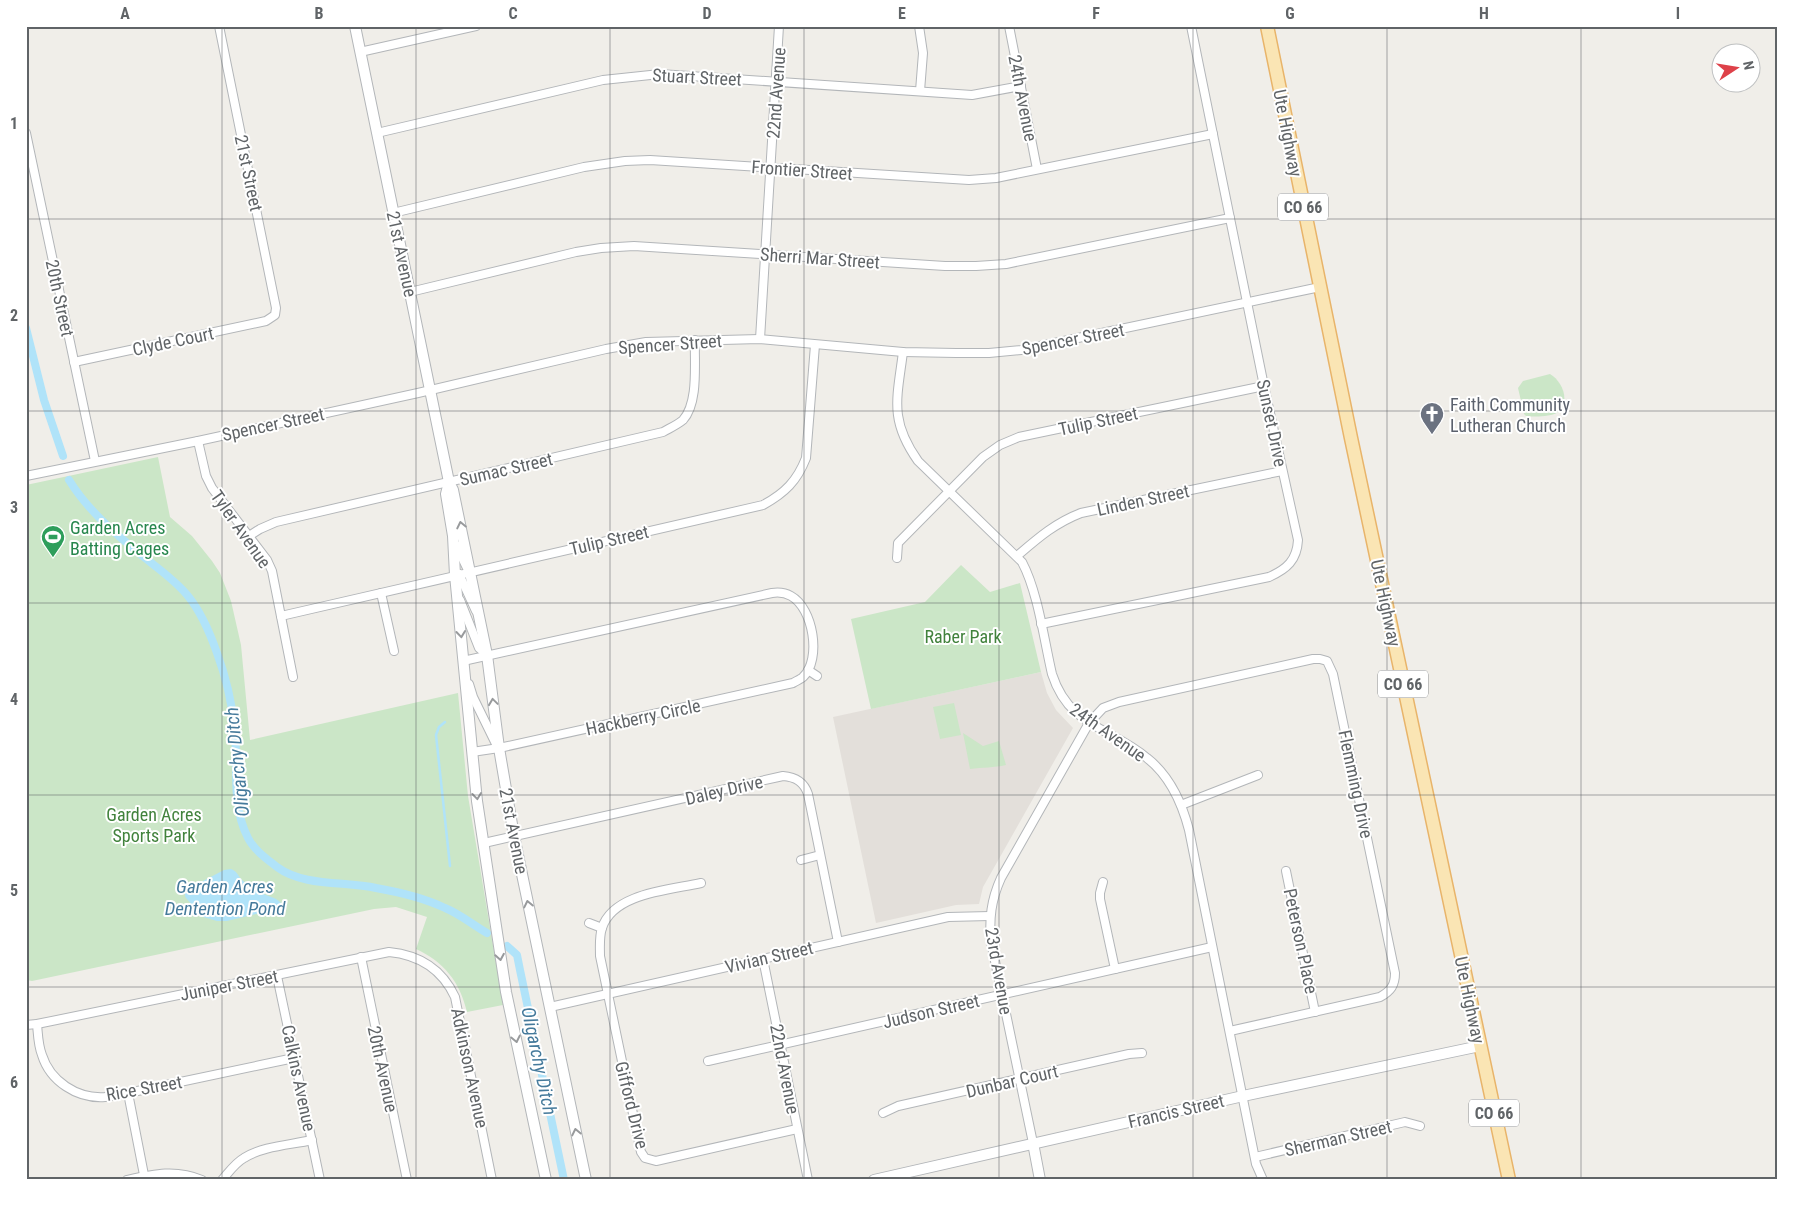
<svg xmlns="http://www.w3.org/2000/svg" width="1803" height="1206" font-family="'Roboto Condensed',sans-serif">
<style>
.education{fill:#e3dfda}
.green{fill:#cbe6c7}
.water{fill:#b0e3f9}
.lines{fill:none;stroke-linecap:round;stroke-linejoin:round}
.stream{stroke:#b0e3f9;stroke-width:2.5}
.canal{stroke:#b0e3f9;stroke-width:8}
.minor-casing{stroke:#b3b6b9;stroke-width:10}
.tertiary-casing{stroke:#b3b6b9;stroke-width:12}
.primary-casing{stroke:#e8b46a;stroke-width:15}
.minor{stroke:#fff;stroke-width:8}
.tertiary{stroke:#fff;stroke-width:10}
.primary{stroke:#fae5b4;stroke-width:12}
.oneway{stroke:#989a9c}
.grid{fill:none;stroke:#606467;stroke-width:1;stroke-opacity:0.55}
.labels{text-anchor:middle;dominant-baseline:central;stroke-width:4;stroke-linejoin:round;paint-order:stroke}
.shield{fill:#fff;stroke:#909295;stroke-width:1}
.shield-label{font-size:16px;font-weight:bold;fill:#606467}
.street-label{font-size:18px;fill:#606467;stroke:#fff}
.worship-label{font-size:18px;fill:#5b616d;stroke:#fff;text-anchor:start}
.leisure-label{font-size:18px;fill:#27864d;stroke:#fff;text-anchor:start}
.park-label{font-size:18px;fill:#41823c;stroke:#fff}
.water-label{font-size:19px;font-style:italic;fill:#457a9b;stroke:#fff}
.neatline{fill:none;stroke:#606467;stroke-width:2}
.grid-label{font-size:16px;text-anchor:middle;font-weight:bold;fill:#606467}
</style>
<rect width="100%" height="100%" fill="#f0eee9"/>
<polygon class="education" points="1041,672 1047,693 1056,710 1073,728 983,887 979,904 956,905 876,923 833,717"/>
<g class="green">
<path d="M 1550,374 C 1562,381 1571,401 1558,412 C 1551,417 1534,417 1526,416 L 1524,414 L 1518,388 L 1523,381 Z"/>
<path d="M 158,457 L 170,517 L 192,536 L 212,561 L 220,573 L 231,601 L 241,645 L 250,740 L 458,693 L 468,796 L 503,1005 L 467,1012 C 460,982 444,962 416,949 L 427,917 L 396,907 L 374,909 L 32,981 L 26,980 L 26,485 Z"/>
<polygon points="961,565 990,592 1020,583 1041,672 871,709 851,619 925,602"/>
<polygon points="954,703 961,735 940,739 933,707"/>
<path d="M 963,733 L 983,746 L 999,741 L 1006,765 C 994,768 983,767 970,769 Z"/>
</g>
<path class="water" d="M 231,869 C 237,871 238,876 242,880 C 246,884 251,887 256,890 C 264,896 275,896 281,903 L 281,908 L 227,921 L 217,921 L 203,917 L 186,898 L 185,896 L 185,890 L 192,883 L 203,881 L 224,870 Z"/>
<g class="lines">
<polyline class="stream" points="445,722 439,727 436,735 450,866"/>
<g class="canal">
<polyline points="26,328 44,400 63,456"/>
<path d="M 69,480 C 88,511 118,536 145,558 C 160,570 176,581 188,596 C 201,612 210,633 217,653 C 226,677 232,704 235,730 C 238,766 231,805 248,838 C 254,850 267,859 277,867 C 304,887 345,881 376,888 C 399,892 424,898 445,908 C 460,914 473,925 487,933"/>
<polyline points="507,946 517,955 520,970 564,1180"/>
</g>
<g class="minor-casing">
<g id="minor">
<polyline points="919,26 923,53 920,91"/>
<polyline points="1009,26 1037,169"/>
<polyline points="360,52 476,26"/>
<polyline points="26,133 95,461"/>
<polyline points="377,133 603,80 660,74 972,95 1021,86"/>
<polyline points="393,213 584,167 625,161 650,160 969,180 996,178 1213,134"/>
<polyline points="410,292 576,252 601,248 634,246 945,266 976,266 1006,264 1230,218"/>
<polyline points="760,339 779,26"/>
<path d="M 903,352 C 897,399 889,420 918,461 L 1022,562 C 1038,592 1044,640 1052,674 C 1069,727 1110,727 1147,758 C 1170,776 1182,803 1189,830 L 1256,1164 L 1263,1180"/>
<polyline points="74,362 266,321 275,315 276,308 219,26"/>
<polyline points="198,441 206,476 212,488 267,560 272,571 293,677"/>
<polyline points="26,476 198,441 418,393 606,349 646,342 760,339 903,352 956,353 989,353 1021,350 1320,287"/>
<path d="M 249,536 L 260,529 L 276,522 L 663,432 C 670,428 677,425 683,420 C 699,402 694,363 695,340"/>
<polyline points="456,545 467,568"/>
<path d="M 1017,556 C 1038,538 1055,523 1081,513 L 1282,471"/>
<polyline points="897,558 898,543 983,457 1000,445 1019,437 1264,386"/>
<polyline points="459,574 476,611"/>
<polyline points="381,593 394,651"/>
<polyline points="460,600 479,648 487,655"/>
<path d="M 281,616 L 763,505 C 785,493 797,481 806,458 L 815,345"/>
<path d="M 1041,624 L 1269,577 C 1287,569 1297,560 1298,540 L 1264,386 L 1191,26"/>
<path d="M 463,661 L 772,593 C 779,592 784,592 791,596 C 813,608 822,659 803,677 C 801,679 796,681 793,683 L 499,748 L 472,752"/>
<polyline points="808,670 817,676"/>
<polyline points="469,684 473,697 497,746"/>
<polyline points="1181,805 1258,775"/>
<path d="M 484,843 L 783,776 C 796,777 804,782 808,794 L 838,942"/>
<polyline points="801,860 820,855"/>
<polyline points="1286,871 1315,1012"/>
<polyline points="1103,882 1100,893 1100,899 1115,969"/>
<path d="M 701,883 C 670,890 613,893 602,928 C 599,937 600,947 600,956 L 641,1152 L 645,1158 L 656,1161 L 797,1129"/>
<polyline points="589,923 602,928"/>
<polyline points="361,957 407,1180"/>
<polyline points="763,959 808,1180"/>
<polyline points="277,976 320,1180"/>
<polyline points="550,1007 948,917 990,916"/>
<path d="M 37,1024 C 38,1034 38,1045 42,1055 C 50,1081 77,1099 105,1097 C 113,1096 121,1094 128,1093 L 294,1058"/>
<path d="M 26,1025 L 37,1024 L 389,952 C 420,955 442,969 455,997 L 492,1180"/>
<polyline points="708,1061 1212,947"/>
<polyline points="128,1093 145,1180"/>
<polyline points="883,1113 898,1106 1129,1054 1142,1053"/>
<path d="M 1033,1143 L 991,942 C 989,919 991,900 1001,878 L 1089,723 L 1103,708 L 1119,702 L 1313,659 L 1320,659 L 1327,661 L 1333,674 L 1395,973 C 1395,985 1391,991 1380,997 L 1230,1031"/>
<polyline points="1255,1157 1405,1122 1420,1126"/>
<path d="M 127,1180 C 154,1174 176,1169 202,1180"/>
<path d="M 222,1180 C 229,1172 235,1163 244,1158 C 263,1146 290,1145 312,1140"/>
</g>
</g>
<g class="tertiary-casing">
<g id="tertiary">
<polyline points="355,26 449,482 453,490 487,655 499,748 514,836 586,1180"/>
<polyline points="449,482 446,494 453,536 455,575 477,801 506,992 546,1180"/>
<polyline points="1033,1143 1040,1180"/>
<polyline points="874,1180 1243,1096 1480,1046"/>
</g>
</g>
<g class="primary-casing">
<polyline id="primary" points="1267,26 1351,438 1509,1180"/>
</g>
<use href="#minor" class="minor"/>
<use href="#tertiary" class="tertiary"/>
<use href="#primary" class="primary"/>
</g>
<defs><path id="oneway-chevron" d="M-2-3.5L2.5 0L-2 3.5" fill="none" stroke-width="1.6" stroke-linecap="round" stroke-linejoin="round" transform="scale(1.25)"/></defs>
<g class="oneway">
<use href="#oneway-chevron" transform="translate(461 525) rotate(-102)"/>
<use href="#oneway-chevron" transform="translate(461 634) rotate(84)"/>
<use href="#oneway-chevron" transform="translate(493 702) rotate(-98)"/>
<use href="#oneway-chevron" transform="translate(477 796) rotate(83)"/>
<use href="#oneway-chevron" transform="translate(528 904) rotate(-102)"/>
<use href="#oneway-chevron" transform="translate(500 957) rotate(80)"/>
<use href="#oneway-chevron" transform="translate(516 1039) rotate(78)"/>
<use href="#oneway-chevron" transform="translate(576 1132) rotate(-102)"/>
</g>
<path class="grid" d="M 222,26 L 222,1180M 416,26 L 416,1180M 610,26 L 610,1180M 804,26 L 804,1180M 999,26 L 999,1180M 1193,26 L 1193,1180M 1387,26 L 1387,1180M 1581,26 L 1581,1180M 26,219 L 1777,219M 26,411 L 1777,411M 26,603 L 1777,603M 26,795 L 1777,795M 26,987 L 1777,987"/>
<defs>
<g id="church-pin" transform="scale(1.25)"><path d="M0 17L-7.5 6A9.5 9.5 0 1 1 7.5 6Z" fill="#6b7280" stroke="#fff"/><path d="M-1.2-6h2.4v3.5h3.3v2.4h-3.3V6h-2.4V-.1h-3.3v-2.4h3.3Z" fill="#fff"/></g>
<g id="stadium-pin" transform="scale(1.25)"><path d="M0 17L-7.5 6A9.5 9.5 0 1 1 7.5 6Z" fill="#2e9e5b" stroke="#fff"/><path d="M0-5a6.5 5 0 1 0 0 10a6.5 5 0 1 0 0-10ZM-3.5-1.8h7v3.6h-7Z" fill="#fff"/></g>
</defs>
<g fill-rule="evenodd">
<use href="#church-pin" x="1432" y="414"/>
<use href="#stadium-pin" x="53" y="537"/>
</g>
<g class="labels">
<g class="shield">
<rect x="1278" y="193.5" width="50" height="27" rx="4"/>
<rect x="1378" y="670.5" width="50" height="27" rx="4"/>
<rect x="1469" y="1099.5" width="50" height="27" rx="4"/>
</g>
<g class="shield-label">
<text x="1303" y="207">CO 66</text>
<text x="1403" y="684">CO 66</text>
<text x="1494" y="1113">CO 66</text>
</g>
<g class="street-label">
<text transform="translate(697 77) rotate(3)">Stuart Street</text>
<text transform="translate(776 93) rotate(-86)">22nd Avenue</text>
<text transform="translate(1023 98) rotate(79)">24th Avenue</text>
<text transform="translate(1288 133) rotate(79)">Ute Highway</text>
<text transform="translate(802 170) rotate(4)">Frontier Street</text>
<text transform="translate(249 173) rotate(78)">21st Street</text>
<text transform="translate(402 254) rotate(78)">21st Avenue</text>
<text transform="translate(820 258) rotate(4)">Sherri Mar Street</text>
<text transform="translate(60 298) rotate(78)">20th Street</text>
<text transform="translate(1073 339) rotate(-11)">Spencer Street</text>
<text transform="translate(173 341) rotate(-12)">Clyde Court</text>
<text transform="translate(670 344) rotate(-4)">Spencer Street</text>
<text transform="translate(1098 421) rotate(-12)">Tulip Street</text>
<text transform="translate(1272 423) rotate(78)">Sunset Drive</text>
<text transform="translate(273 424) rotate(-12)">Spencer Street</text>
<text transform="translate(506 469) rotate(-13)">Sumac Street</text>
<text transform="translate(1143 500) rotate(-12)">Linden Street</text>
<text transform="translate(241 529) rotate(55)">Tyler Avenue</text>
<text transform="translate(609 540) rotate(-13)">Tulip Street</text>
<text transform="translate(1386 603) rotate(78)">Ute Highway</text>
<text transform="translate(643 717) rotate(-12)">Hackberry Circle</text>
<text transform="translate(1108 732) rotate(35)">24th Avenue</text>
<text transform="translate(1356 784) rotate(78)">Flemming Drive</text>
<text transform="translate(724 790) rotate(-13)">Daley Drive</text>
<text transform="translate(514 831) rotate(79)">21st Avenue</text>
<text transform="translate(1301 941) rotate(78)">Peterson Place</text>
<text transform="translate(769 957) rotate(-13)">Vivian Street</text>
<text transform="translate(999 971) rotate(80)">23rd Avenue</text>
<text transform="translate(229 985) rotate(-11)">Juniper Street</text>
<text transform="translate(1470 1000) rotate(78)">Ute Highway</text>
<text transform="translate(931 1011) rotate(-13)">Judson Street</text>
<text transform="translate(470 1068) rotate(78)">Adkinson Avenue</text>
<text transform="translate(383 1069) rotate(78)">20th Avenue</text>
<text transform="translate(785 1069) rotate(79)">22nd Avenue</text>
<text transform="translate(299 1078) rotate(78)">Calkins Avenue</text>
<text transform="translate(1012 1081) rotate(-13)">Dunbar Court</text>
<text transform="translate(144 1088) rotate(-10)">Rice Street</text>
<text transform="translate(632 1105) rotate(76)">Gifford Drive</text>
<text transform="translate(1176 1111) rotate(-13)">Francis Street</text>
<text transform="translate(1338 1138) rotate(-13)">Sherman Street</text>
</g>
<g class="worship-label">
<text x="1450" y="404">Faith Community<tspan x="1450" dy="21">Lutheran Church</tspan></text>
</g>
<g class="leisure-label">
<text x="70" y="527">Garden Acres<tspan x="70" dy="21">Batting Cages</tspan></text>
</g>
<g class="park-label">
<text x="963" y="636">Raber Park</text>
<text x="154" y="814">Garden Acres<tspan x="154" dy="21">Sports Park</tspan></text>
</g>
<g class="water-label">
<text transform="translate(237 762) rotate(-96)">Oligarchy Ditch</text>
<text x="225" y="886">Garden Acres<tspan x="225" dy="22">Dentention Pond</tspan></text>
<text transform="translate(539 1061) rotate(78)">Oligarchy Ditch</text>
</g>
</g>
<rect width="1803" height="1206" fill="none" stroke="#ffffff" stroke-width="55"/>
<g transform="translate(1736 68) rotate(78)"><circle r="24" fill="#ffffff" stroke="#bfc1c2"/>
<path d="M0-4L9 19L0 12L-9 19Z" fill="#de4149"/>
<text y="-8" font-size="14" font-weight="bold" text-anchor="middle" fill="#606467">N</text>
</g>
<rect x="28" y="28" width="1748" height="1150" class="neatline"/>
<g class="grid-label">
<text x="125" y="19">A</text>
<text x="319" y="19">B</text>
<text x="513" y="19">C</text>
<text x="707" y="19">D</text>
<text x="902" y="19">E</text>
<text x="1096" y="19">F</text>
<text x="1290" y="19">G</text>
<text x="1484" y="19">H</text>
<text x="1678" y="19">I</text>
<text x="14" y="129">1</text>
<text x="14" y="321">2</text>
<text x="14" y="513">3</text>
<text x="14" y="705">4</text>
<text x="14" y="896">5</text>
<text x="14" y="1088">6</text>
</g>
</svg>
